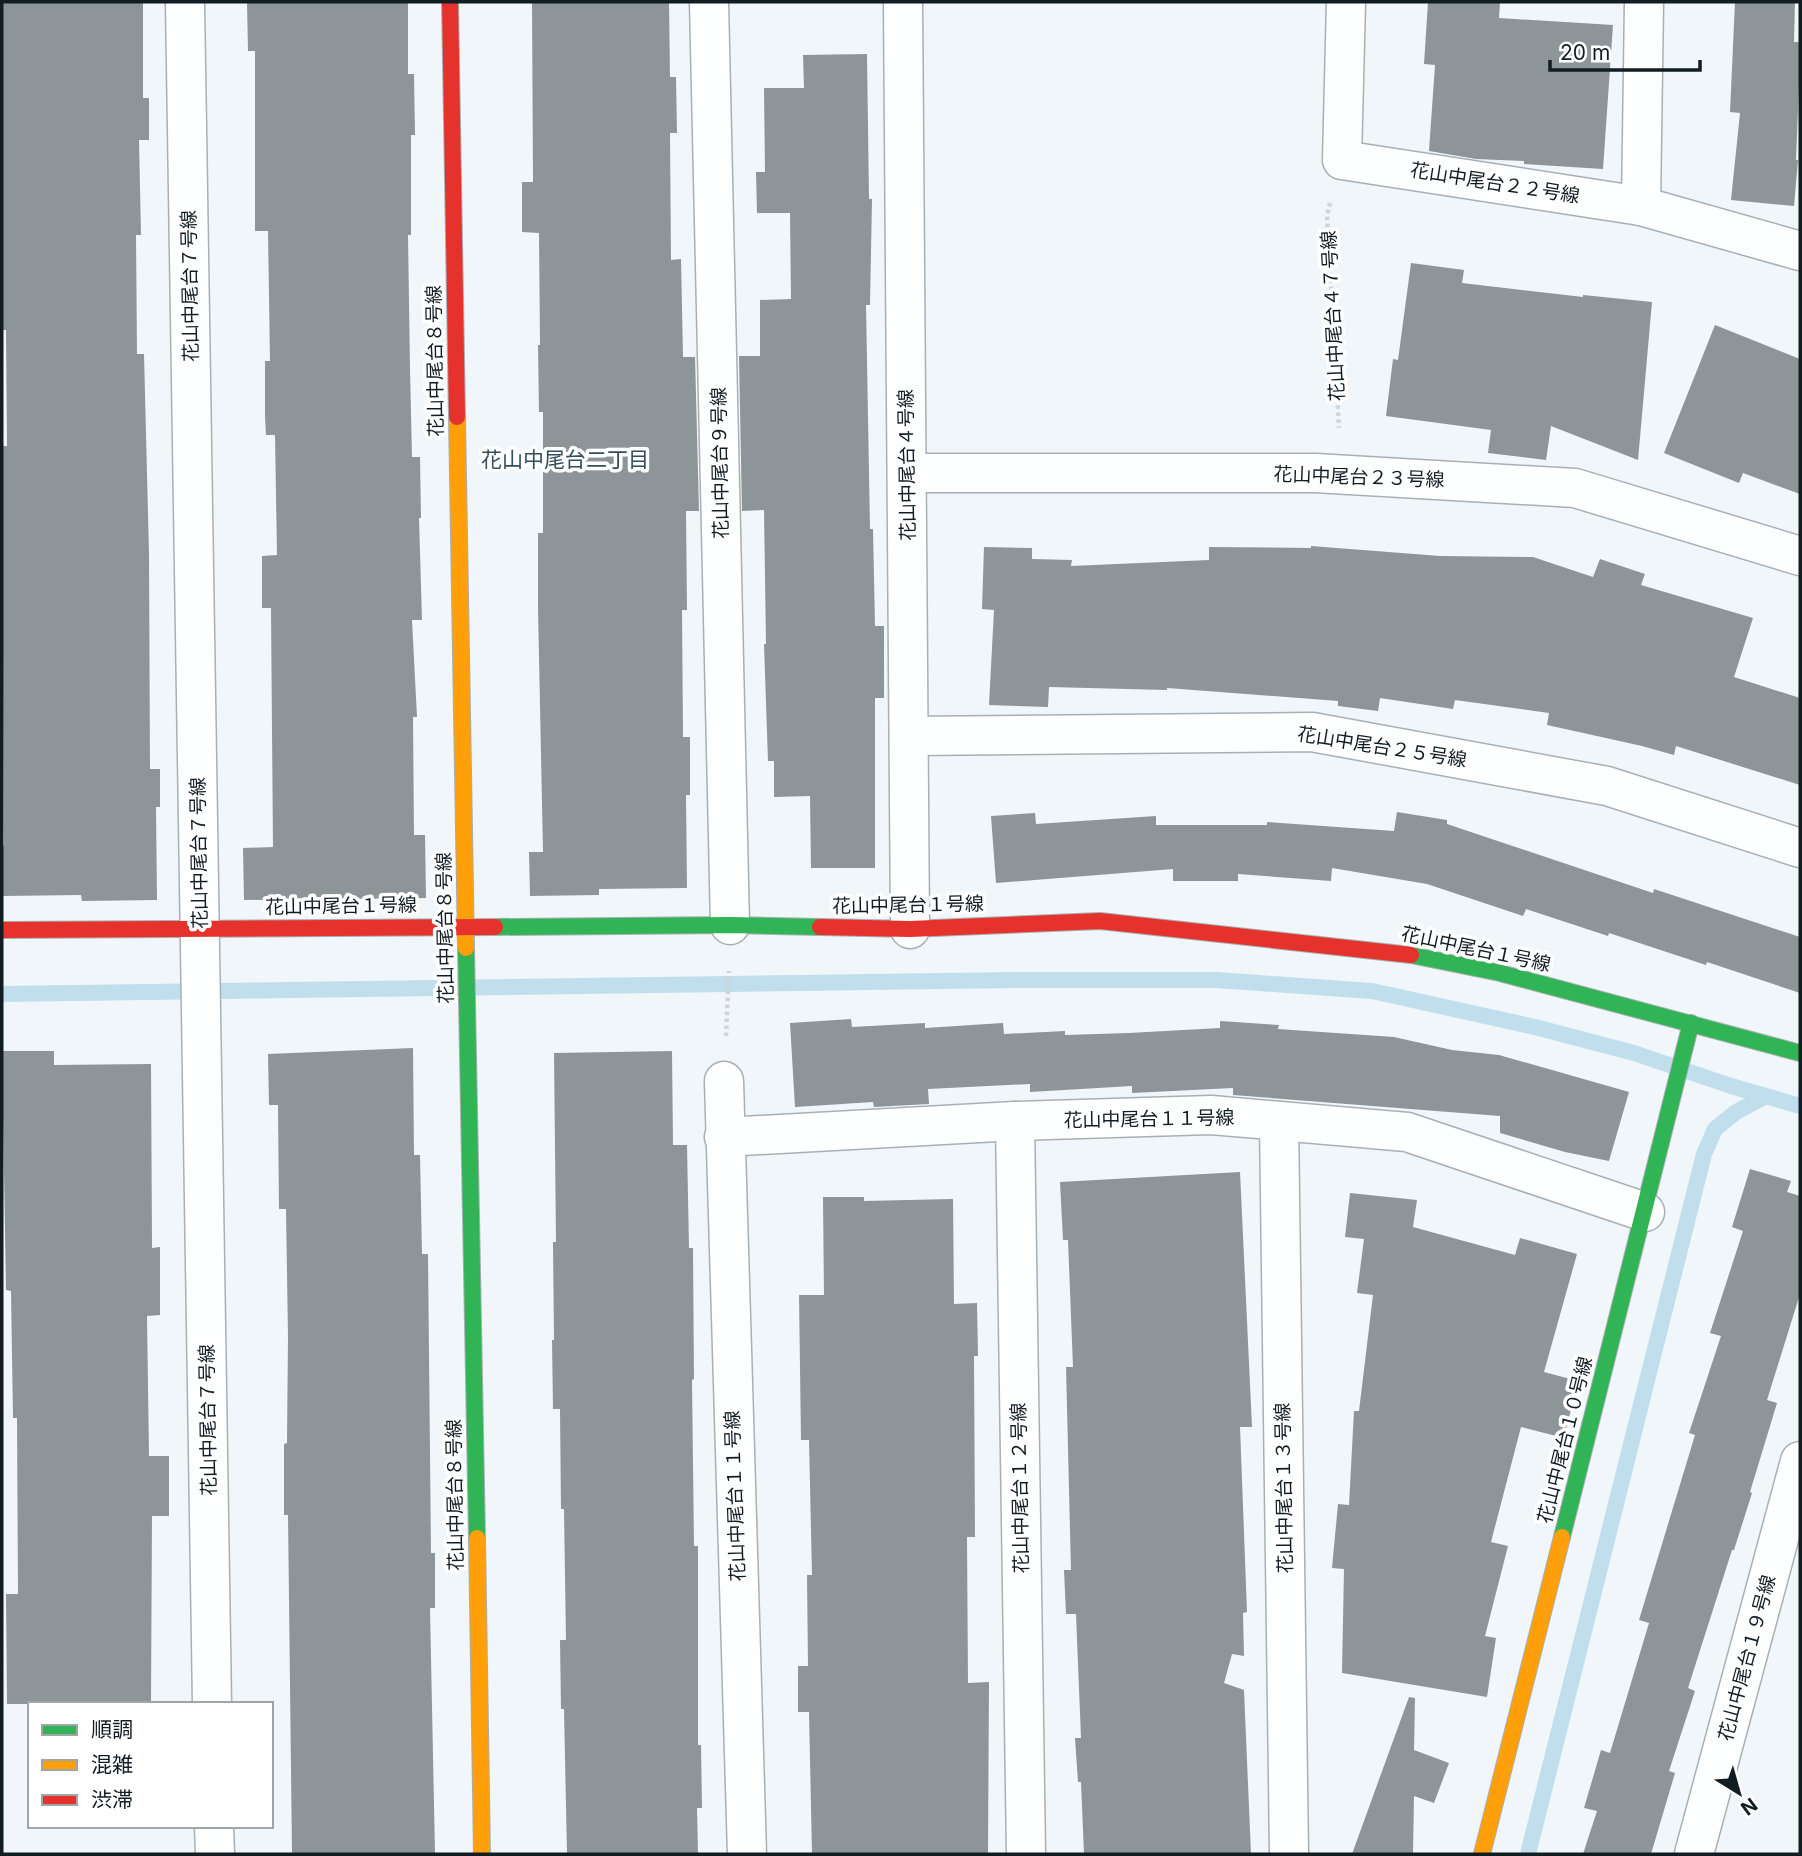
<svg xmlns="http://www.w3.org/2000/svg" width="1802" height="1856" font-family="Inter,'Noto Sans JP',sans-serif">
<style>
.lines{fill:none;stroke-linecap:round;stroke-linejoin:round}
.stream{stroke:#c1deed;stroke-width:16}
.building{fill:#8d9599}
.street-casing{stroke:#a8b0b5;stroke-width:41}
.fast-casing{stroke:#a8b0b5;stroke-width:18}
.slow-casing{stroke:#a8b0b5;stroke-width:18}
.jam-casing{stroke:#a8b0b5;stroke-width:18}
.path{stroke:#d1d3d6;stroke-width:4.5;stroke-dasharray:3.5 3.5;stroke-linecap:butt}
.street{stroke:#fdfefe;stroke-width:38}
.fast{stroke:#30b455;stroke-width:16}
.slow{stroke:#ff9f0a;stroke-width:16}
.jam{stroke:#e5322d;stroke-width:16}
.labels{text-anchor:middle;dominant-baseline:central;stroke-width:7;stroke-linejoin:round;paint-order:stroke}
.street-label{font-size:19px;fill:#121d23;stroke:#fff}
.neighbourhood-label{font-size:21px;fill:#344d5b;stroke:#fff}
</style>
<rect width="100%" height="100%" fill="#f0f6fa"/>
<g class="lines">
<g class="stream">
<polyline points="2,994 1015,980 1216,980 1372,991 1535,1027 1634,1053 1731,1086 1800,1106"/>
<polyline points="1528,1854 1704,1154 1715,1129 1736,1112 1766,1096"/>
</g>
</g>
<g class="building">
<polygon points="2,2 143,2 143,98 149,98 149,140 139,140 141,235 136,235 137,354 144,354 149,553 150,769 160,769 160,807 156,807 157,900 82,901 81,895 2,896 2,846 4,846 2,446 7,446 6,330 2,330"/>
<polygon points="247,2 408,2 408,74 414,74 415,135 411,135 411,235 408,235 410,370 412,457 420,457 421,518 419,518 422,620 412,620 417,717 413,717 414,835 425,835 426,898 244,900 243,848 273,847 271,608 262,608 262,556 277,555 275,435 266,435 265,416 265,361 270,361 268,231 255,231 255,51 248,51"/>
<polygon points="532,2 669,2 670,77 676,77 677,133 670,133 671,260 681,259 683,357 695,357 699,511 686,511 687,610 682,610 683,737 690,737 690,795 686,795 687,888 599,889 599,895 530,896 529,852 543,852 538,608 538,533 543,533 543,412 539,412 538,345 540,345 539,233 522,232 522,182 533,182"/>
<polygon points="1428,2 1500,2 1499,18 1613,25 1603,169 1524,164 1524,161 1476,159 1429,151 1435,65 1424,64"/>
<polygon points="1735,2 1795,2 1794,42 1800,42 1800,60 1796,160 1798,160 1794,206 1731,200 1740,113 1730,112"/>
<polygon points="867,54 869,199 872,199 870,305 866,305 870,529 873,529 875,626 884,626 884,698 875,698 875,868 811,868 810,796 774,797 774,761 768,761 764,644 766,644 764,510 742,511 739,356 760,356 760,300 791,299 790,213 757,213 756,172 765,172 764,88 804,88 803,55"/>
<polygon points="1411,263 1464,270 1462,283 1583,297 1583,295 1652,302 1638,460 1551,426 1546,460 1488,453 1491,430 1386,416 1393,359 1398,360"/>
<polygon points="1715,325 1800,359 1800,494 1743,473 1739,483 1664,453"/>
<polygon points="1311,546 1440,556 1533,557 1593,577 1600,559 1645,574 1641,585 1753,618 1734,677 1800,698 1800,785 1676,746 1674,755 1642,746 1547,725 1549,713 1455,700 1453,709 1380,698 1378,711 1338,706 1338,701 1167,688 1167,690 1049,687 1048,707 989,705 994,610 982,609 984,547 1032,548 1032,559 1072,560 1071,566 1209,560 1209,547 1311,548"/>
<polygon points="1397,812 1447,820 1447,824 1653,893 1654,889 1800,937 1800,993 1707,962 1706,965 1609,933 1608,936 1526,909 1523,916 1427,884 1332,868 1331,881 1238,874 1238,881 1173,881 1173,869 996,883 991,816 1035,813 1036,824 1156,816 1156,825 1267,825 1267,822 1394,831"/>
<polygon points="851,1019 852,1027 925,1023 925,1028 1003,1023 1004,1034 1065,1031 1065,1035 1129,1033 1220,1028 1220,1021 1279,1025 1278,1029 1394,1037 1452,1050 1499,1055 1629,1092 1609,1161 1565,1152 1500,1133 1500,1116 1233,1095 1233,1088 1132,1093 1132,1086 1030,1092 1030,1084 928,1089 929,1104 874,1107 873,1102 795,1107 790,1023"/>
<polygon points="413,1048 414,1155 420,1155 422,1254 428,1254 431,1553 435,1553 435,1608 430,1608 435,1854 292,1854 288,1515 284,1515 284,1444 287,1443 288,1337 286,1209 279,1209 278,1105 269,1105 268,1054"/>
<polygon points="2,1051 54,1051 54,1065 151,1064 152,1248 160,1247 160,1315 147,1316 149,1456 169,1456 169,1516 152,1516 151,1704 7,1704 6,1594 18,1594 17,1418 13,1418 11,1291 6,1290"/>
<polygon points="672,1051 673,1145 687,1145 689,1248 693,1248 694,1379 692,1380 694,1546 698,1546 698,1745 701,1745 702,1808 697,1808 698,1854 567,1854 564,1709 561,1709 560,1640 566,1640 564,1509 561,1509 560,1409 553,1409 552,1340 554,1340 553,1242 556,1242 554,1053"/>
<polygon points="1750,1169 1791,1181 1787,1192 1800,1196 1800,1294 1767,1400 1777,1403 1750,1492 1752,1493 1734,1550 1732,1550 1688,1688 1695,1691 1669,1771 1675,1773 1651,1854 1583,1854 1597,1811 1584,1808 1601,1750 1610,1753 1649,1623 1639,1620 1695,1435 1689,1433 1721,1336 1710,1333 1743,1231 1732,1227"/>
<polygon points="1240,1172 1252,1427 1240,1427 1247,1612 1243,1613 1244,1656 1232,1654 1224,1683 1244,1690 1251,1854 1084,1854 1081,1782 1078,1782 1075,1738 1081,1738 1076,1614 1066,1614 1064,1570 1071,1570 1066,1367 1073,1367 1068,1240 1063,1240 1060,1182"/>
<polygon points="1350,1193 1417,1200 1413,1227 1515,1255 1520,1238 1577,1254 1544,1372 1578,1381 1564,1438 1521,1427 1491,1542 1508,1546 1485,1636 1496,1638 1487,1697 1342,1673 1344,1569 1332,1568 1338,1504 1349,1505 1354,1411 1359,1411 1373,1295 1357,1293 1364,1239 1345,1237"/>
<polygon points="823,1197 864,1197 864,1201 953,1199 954,1304 977,1303 978,1356 974,1356 975,1537 967,1537 968,1683 989,1682 988,1854 812,1854 809,1712 798,1712 798,1666 808,1666 807,1575 812,1575 809,1440 801,1440 799,1295 824,1295"/>
<polygon points="1409,1697 1415,1698 1414,1750 1449,1763 1434,1803 1414,1796 1413,1854 1352,1854"/>
</g>
<g class="lines">
<g class="street-casing">
<g id="street">
<polyline points="185,2 212,1704"/>
<polyline points="709,2 730,925"/>
<polyline points="903,2 910,929"/>
<polyline points="1346,2 1342,160 1641,206 1800,251"/>
<polyline points="1641,206 1644,2"/>
<polyline points="907,473 1315,473 1575,488 1800,556"/>
<polyline points="910,736 1312,732 1607,786 1800,848"/>
<polyline points="724,1081 747,1854"/>
<polyline points="1015,1121 1026,1854"/>
<polyline points="1279,1121 1289,1854"/>
<polyline points="724,1137 1015,1121 1211,1115 1407,1132 1645,1212"/>
<polyline points="214,1826 215,1854"/>
<polyline points="1694,1854 1800,1461"/>
</g>
</g>
<g class="fast-casing">
<g id="fast">
<polyline points="495,927 730,925 820,927"/>
<polyline points="466,948 477,1538"/>
<polyline points="1411,955 1500,973 1800,1053"/>
<polyline points="1562,1537 1691,1023"/>
</g>
</g>
<g class="slow-casing">
<g id="slow">
<polyline points="457,417 466,948"/>
<polyline points="477,1538 482,1854"/>
<polyline points="1482,1854 1562,1537"/>
</g>
</g>
<g class="jam-casing">
<g id="jam">
<polyline points="450,2 457,417"/>
<polyline points="820,927 910,929 1100,921 1411,955"/>
<polyline points="2,930 495,927"/>
</g>
</g>
<g class="path">
<polyline points="1330,203 1327,216 1339,428"/>
<polyline points="726,1036 729,971"/>
</g>
<use href="#street" class="street"/>
<use href="#fast" class="fast"/>
<use href="#slow" class="slow"/>
<use href="#jam" class="jam"/>
</g>
<g class="labels">
<g class="street-label">
<text transform="translate(1495 183) rotate(9)">花山中尾台２２号線</text>
<text transform="translate(190 286) rotate(-91)">花山中尾台７号線</text>
<text transform="translate(1333 316) rotate(-93)">花山中尾台４７号線</text>
<text transform="translate(435 361) rotate(-91)">花山中尾台８号線</text>
<text transform="translate(720 463) rotate(-91)">花山中尾台９号線</text>
<text transform="translate(907 465) rotate(-91)">花山中尾台４号線</text>
<text transform="translate(1359 477) rotate(2)">花山中尾台２３号線</text>
<text transform="translate(1382 747) rotate(9)">花山中尾台２５号線</text>
<text transform="translate(199 853) rotate(-91)">花山中尾台７号線</text>
<text transform="translate(908 905) rotate(-1)">花山中尾台１号線</text>
<text transform="translate(341 906) rotate(-1)">花山中尾台１号線</text>
<text transform="translate(445 928) rotate(-91)">花山中尾台８号線</text>
<text transform="translate(1476 949) rotate(12)">花山中尾台１号線</text>
<text transform="translate(1149 1119) rotate(-1)">花山中尾台１１号線</text>
<text transform="translate(208 1420) rotate(-91)">花山中尾台７号線</text>
<text transform="translate(1565 1440) rotate(-76)">花山中尾台１０号線</text>
<text transform="translate(1020 1488) rotate(-91)">花山中尾台１２号線</text>
<text transform="translate(1284 1488) rotate(-91)">花山中尾台１３号線</text>
<text transform="translate(455 1495) rotate(-91)">花山中尾台８号線</text>
<text transform="translate(735 1496) rotate(-92)">花山中尾台１１号線</text>
<text transform="translate(1747 1658) rotate(-75)">花山中尾台１９号線</text>
</g>
<g class="neighbourhood-label">
<text x="565" y="459">花山中尾台二丁目</text>
</g>
</g>
<rect width="1802" height="1856" fill="none" stroke="#121d23" stroke-width="7"/>
<rect x="28" y="1702" width="245" height="126" fill="#ffffff" stroke="#a0a5a7" stroke-width="2"/>
<rect x="42" y="1725" width="35" height="10" fill="#30b455" stroke="#a0a5a7" stroke-width="2"/>
<text x="91" y="1737" font-size="21" fill="#121d23">順調</text>
<rect x="42" y="1760" width="35" height="10" fill="#ff9f0a" stroke="#a0a5a7" stroke-width="2"/>
<text x="91" y="1772" font-size="21" fill="#121d23">混雑</text>
<rect x="42" y="1795" width="35" height="10" fill="#e5322d" stroke="#a0a5a7" stroke-width="2"/>
<text x="91" y="1807" font-size="21" fill="#121d23">渋滞</text>
<g transform="translate(1739 1793) rotate(143)" stroke="#ffffff" stroke-width="5" paint-order="stroke">
<path d="M0-5L12 26L0 18L-12 26Z" fill="#121d23"/>
<text y="-10" font-size="19" font-weight="bold" text-anchor="middle" fill="#121d23">N</text>
</g>
<path d="M1550 60v10h150v-10" fill="none" stroke="#121d23" stroke-width="3.5"/>
<text x="1560" y="60" font-size="21" fill="#121d23" stroke="#ffffff" stroke-width="5" paint-order="stroke">20 m</text>
</svg>
